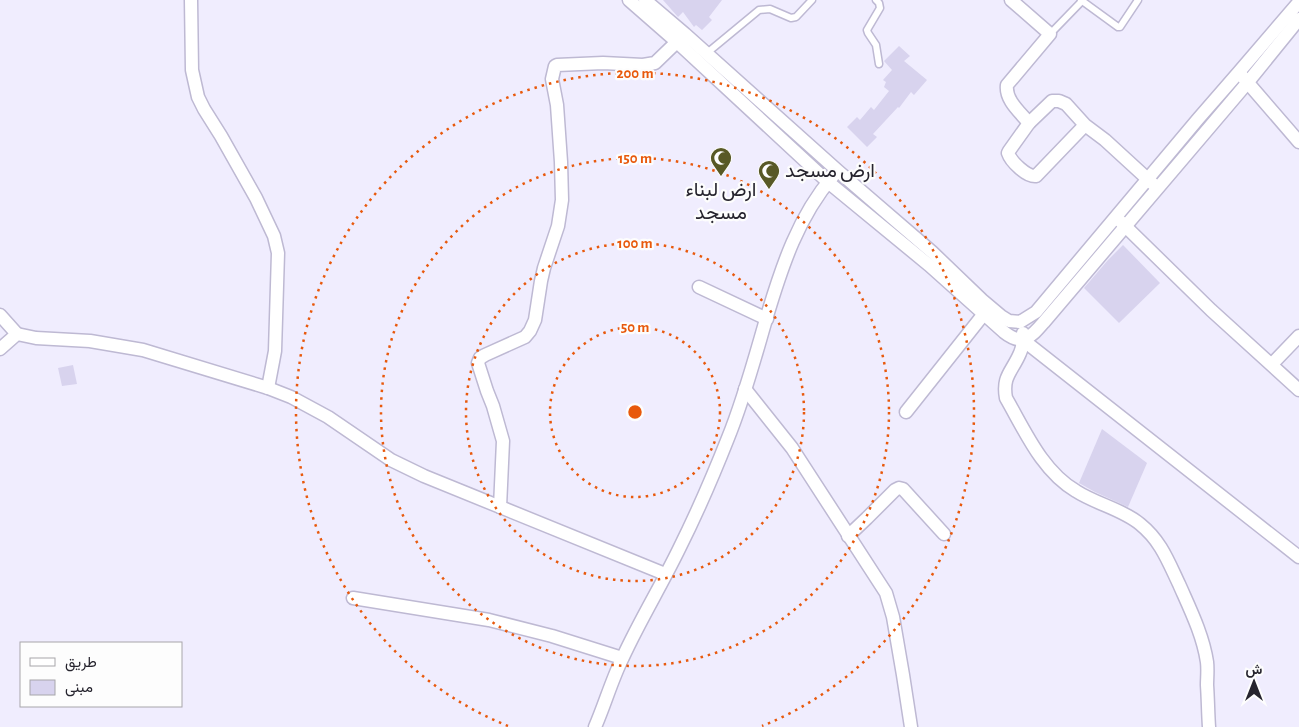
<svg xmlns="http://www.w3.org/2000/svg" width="1299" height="727" font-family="'Alegreya Sans',Vazirmatn,sans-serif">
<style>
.building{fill:#d8d3ee}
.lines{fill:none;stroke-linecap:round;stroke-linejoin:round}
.lane-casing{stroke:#beb9d3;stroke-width:9}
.street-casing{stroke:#beb9d3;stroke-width:15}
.lane{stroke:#fff;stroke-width:6}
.street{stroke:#fff;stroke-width:12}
.ring{fill:none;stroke:#e8590c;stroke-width:2.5;stroke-dasharray:2.5 5}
.labels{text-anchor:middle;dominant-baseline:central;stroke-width:4.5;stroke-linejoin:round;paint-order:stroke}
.poi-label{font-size:20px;fill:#26242e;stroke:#fdfdfd;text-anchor:start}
.centre{fill:#e8590c;stroke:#fdfdfd;stroke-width:2.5}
.ring-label{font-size:15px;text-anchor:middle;font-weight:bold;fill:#e8590c;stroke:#fdfdfd;stroke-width:4.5;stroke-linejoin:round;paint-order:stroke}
</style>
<rect width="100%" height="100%" fill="#f0edfe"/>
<g class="building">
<polygon points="663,0 722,0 709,17 712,20 702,30 696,25 694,27 683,12 678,17"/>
<polygon points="899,46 910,56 904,61 927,80 914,95 911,92 899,108 898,107 873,134 877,137 867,147 847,127 857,117 860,120 871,107 874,110 889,91 884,87 886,82 883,80 892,70 884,61"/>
<polygon points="1123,245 1160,283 1119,323 1084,288 1108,260"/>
<polygon points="73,365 77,384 62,386 58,368"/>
<polygon points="1102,429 1147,463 1128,507 1095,492 1079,483"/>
</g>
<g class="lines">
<g class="lane-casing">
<g id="lane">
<polyline points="876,0 879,3 880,8 867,30 868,33 876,45 879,64"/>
<polyline points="1081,0 1118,27 1120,27 1138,0"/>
<polyline points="1050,34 1082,1"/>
<polyline points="707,53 759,10 770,9 791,18 796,17 812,0"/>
</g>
</g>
<g class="street-casing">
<g id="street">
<polyline points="191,0 192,70 198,97 204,109 221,136 256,198 274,236 278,253 275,351 268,388"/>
<path d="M 629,0 L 677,42 L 828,182 L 929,265 L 1004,332 C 1023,347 1031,337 1044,322 L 1248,82 L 1299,19"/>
<polyline points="645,0 685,34 838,171 932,252 982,300 1001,316 1009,321 1020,322 1036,312 1198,119 1239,72 1299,2"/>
<path d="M 1011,0 L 1050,34 L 1007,85 C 1005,100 1020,112 1029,123"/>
<polyline points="1242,76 1299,142"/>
<path d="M 1085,125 L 1036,176 C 1027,177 1011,162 1008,153 L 1009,151 L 1029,123 L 1052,101 L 1059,101 L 1066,104 L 1085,125 L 1105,140 L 1153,184"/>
<polyline points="1120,221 1211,310 1299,390"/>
<polyline points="699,287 767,319"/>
<polyline points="0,315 17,334"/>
<path d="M 1023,333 C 1023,340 1023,347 1020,353 C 1012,372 1002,376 1006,398 C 1025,431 1042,471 1076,491 C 1096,504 1122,509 1140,524 C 1161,541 1168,561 1179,584 C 1190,609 1203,635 1207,662 C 1208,670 1207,678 1207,685 C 1208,699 1208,713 1209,727"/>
<polyline points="1023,340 1299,557"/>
<polyline points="0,349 17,334 36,338 90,341 143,350 268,388 291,397 328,417 391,460 424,476 665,574"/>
<polyline points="1272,364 1299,336"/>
<polyline points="745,389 792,448 886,593 893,617 903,675 911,727"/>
<polyline points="906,412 983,315"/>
<polyline points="500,507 503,441 493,406 487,391 478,363 480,358 485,355 525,337 530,331 535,320 541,281 544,268 558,226 562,200 561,162 557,105 552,79 555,66 557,65 603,63 643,65 655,63 683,36"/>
<polyline points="848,536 867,518 895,490 899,488 903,489 944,534"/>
<polyline points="353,598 489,620 552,636 622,658"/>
<path d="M 595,727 C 605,704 612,679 623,657 C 640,620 661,586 679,549 C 697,513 713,476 728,438 C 744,399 755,357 767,316 C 782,266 798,217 833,176"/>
</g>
</g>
<use href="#lane" class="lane"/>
<use href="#street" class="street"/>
</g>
<g class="ring">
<circle cx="635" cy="412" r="85"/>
<circle cx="635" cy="412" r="169"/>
<circle cx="635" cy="412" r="254"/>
<path d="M508 726A339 339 0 1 1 762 726"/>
</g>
<defs>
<g id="mosque-pin" transform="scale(1.125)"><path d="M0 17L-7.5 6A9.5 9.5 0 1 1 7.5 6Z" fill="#585926" stroke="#fdfdfd"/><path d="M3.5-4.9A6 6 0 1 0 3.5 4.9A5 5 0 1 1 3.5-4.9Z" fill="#fff"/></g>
</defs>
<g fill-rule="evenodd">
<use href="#mosque-pin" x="721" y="158"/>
<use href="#mosque-pin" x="769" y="171"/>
</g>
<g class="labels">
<g class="poi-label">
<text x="785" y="171">ارض مسجد</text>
<text x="721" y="190" text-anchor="middle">ارض لبناء<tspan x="721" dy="23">مسجد</tspan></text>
</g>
</g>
<circle cx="635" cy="412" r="8" class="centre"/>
<g class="ring-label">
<text x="635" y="78">200 m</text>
<text x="635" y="163">150 m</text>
<text x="635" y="248">100 m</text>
<text x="635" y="332">50 m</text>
</g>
<rect x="20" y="642" width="162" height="65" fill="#fdfdfd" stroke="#a7a6aa"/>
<rect x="30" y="658" width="25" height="8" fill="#ffffff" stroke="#a7a6aa"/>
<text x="65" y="667" font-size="15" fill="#26242e">طريق</text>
<rect x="30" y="680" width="25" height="15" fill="#d8d3ee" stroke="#a7a6aa"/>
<text x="65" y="692" font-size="15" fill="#26242e">مبنى</text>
<g transform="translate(1254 682)" stroke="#fdfdfd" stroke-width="4" paint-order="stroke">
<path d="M0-4L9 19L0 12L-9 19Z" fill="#26242e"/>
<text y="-8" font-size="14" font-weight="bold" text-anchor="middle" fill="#26242e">ش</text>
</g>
</svg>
